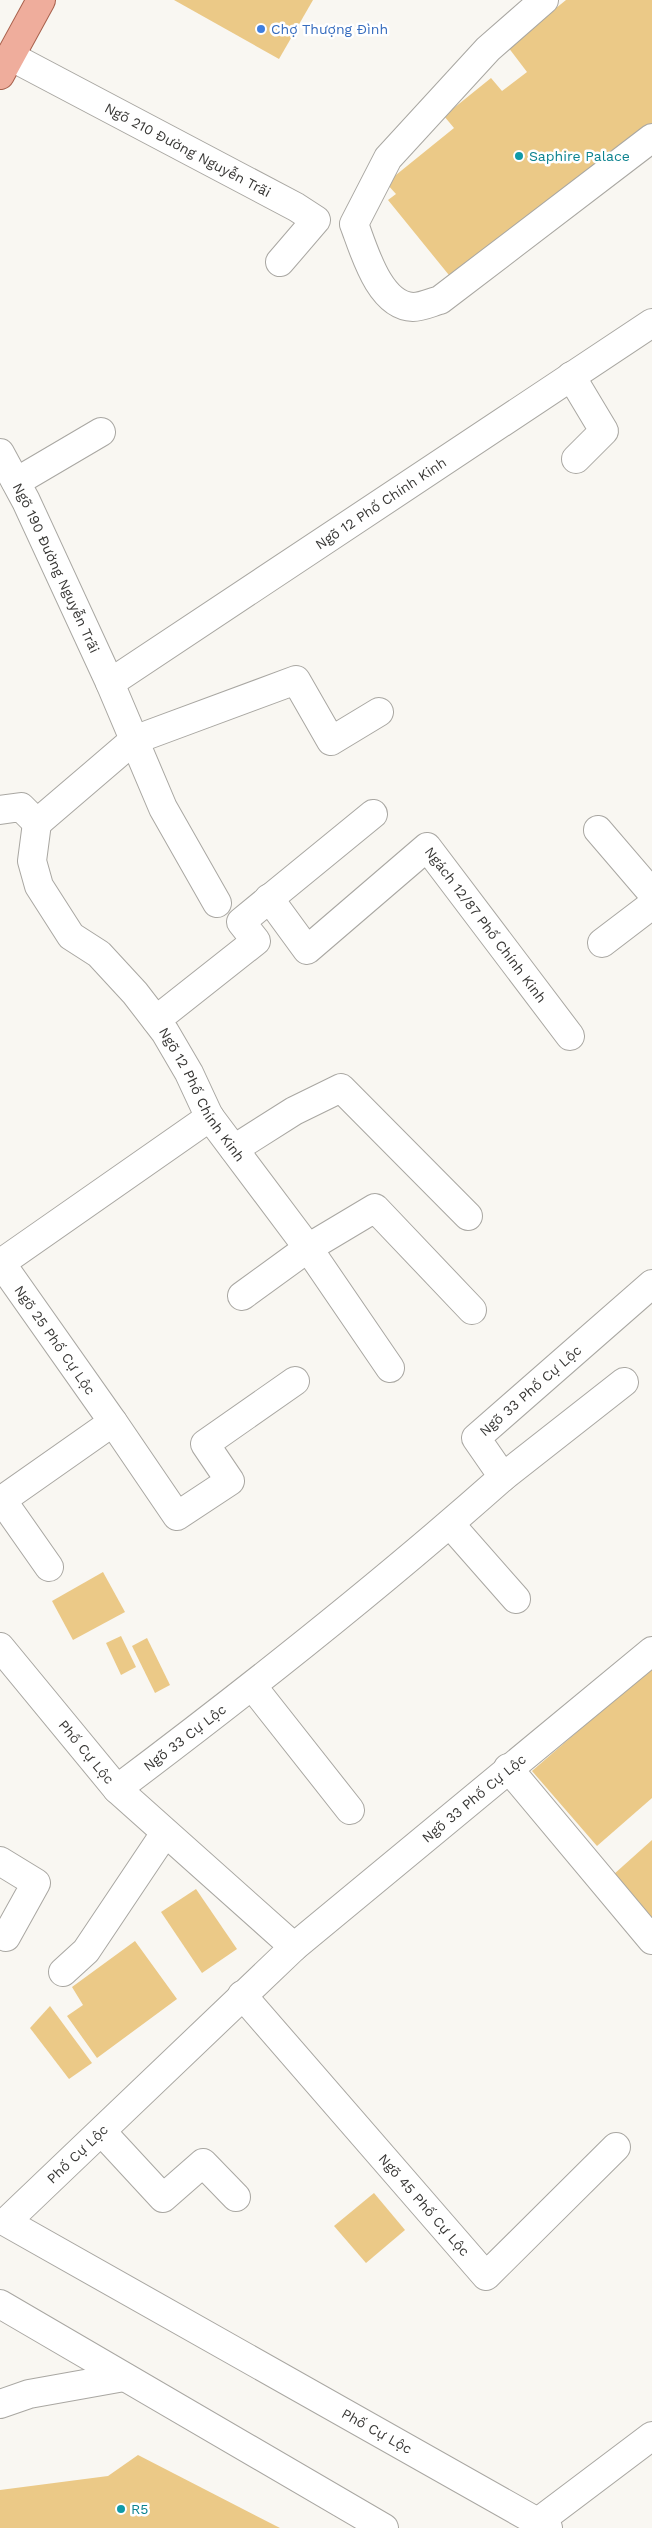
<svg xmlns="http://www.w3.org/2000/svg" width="652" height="2528" font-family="'Work Sans',sans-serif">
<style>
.building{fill:#ebc987}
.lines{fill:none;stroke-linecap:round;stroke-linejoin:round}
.minor-casing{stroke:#a9a7a2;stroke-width:30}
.major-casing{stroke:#a8614d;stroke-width:30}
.minor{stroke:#fff;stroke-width:28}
.major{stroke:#efad9c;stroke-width:28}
.shop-dot{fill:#3f7fe0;stroke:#fff;stroke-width:2}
.culture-dot{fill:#0f9aa8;stroke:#fff;stroke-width:2}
.labels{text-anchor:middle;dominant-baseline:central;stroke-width:5;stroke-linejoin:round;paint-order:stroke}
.shop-label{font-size:14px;fill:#366cbe;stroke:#fff;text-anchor:start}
.street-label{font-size:14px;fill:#383735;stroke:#fff}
.culture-label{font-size:14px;fill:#0d838f;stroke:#fff;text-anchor:start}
</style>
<rect width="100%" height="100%" fill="#f9f7f2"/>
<g class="building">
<polygon points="174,0 313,0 279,59"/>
<polygon points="566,0 652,0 652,129 457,285 388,200 396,194 386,183 454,128 444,116 491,78 502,91 527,72 508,47"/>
<polygon points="103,1572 125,1612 73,1640 52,1601"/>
<polygon points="121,1636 136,1667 121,1675 106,1643"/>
<polygon points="147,1638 170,1685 155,1693 132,1646"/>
<polygon points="652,1667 652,1798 597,1846 532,1771"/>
<polygon points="652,1840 652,1918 613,1875"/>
<polygon points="196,1889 237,1949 202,1973 161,1912"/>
<polygon points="135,1941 177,1999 97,2058 67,2016 83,2005 72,1987"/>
<polygon points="50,2006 92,2063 69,2079 30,2028"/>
<polygon points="374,2193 405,2230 366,2263 334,2226"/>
<polygon points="138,2455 280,2528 0,2528 0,2490 108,2476"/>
</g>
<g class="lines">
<g class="minor-casing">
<g id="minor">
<path d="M 544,0 L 488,49 L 388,158 L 354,224 C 364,250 379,306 413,307 C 422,307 432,302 440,300 L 652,138"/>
<path id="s1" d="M 10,56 L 296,207 L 316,220 L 280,262"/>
<polyline points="571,376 604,431 576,459"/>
<path id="s2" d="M 0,453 L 26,501 L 110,683 L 163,808 L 217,903"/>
<polyline points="16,482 101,432"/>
<path id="s3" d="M 110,683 L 652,323"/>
<polyline points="0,810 21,807 37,823"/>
<path id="s4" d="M 37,823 L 32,861 L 39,886 L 71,936 L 99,954 L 135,993 L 165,1032 L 189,1073 L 209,1116 L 308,1248 L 390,1368"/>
<polyline points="37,823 134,740 296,680 331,741 379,712"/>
<polyline points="598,830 652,893"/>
<path id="s5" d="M 269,898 L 307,950 L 427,847 L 570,1036"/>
<polyline points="602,943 652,905"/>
<polyline points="156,1020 256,941 241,922 373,814"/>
<polyline points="234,1149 294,1111 341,1088 468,1216"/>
<polyline points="242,1296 308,1248 375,1208 472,1310"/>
<polyline points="113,1422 177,1516 230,1481 205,1444 295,1381"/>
<polyline points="503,1477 624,1382"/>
<polyline points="450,1524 516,1599"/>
<polyline points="49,1567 2,1500 113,1422 1,1263 210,1117"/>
<path id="s6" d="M 0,1647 L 117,1789 L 294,1947"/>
<polyline points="253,1687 350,1810"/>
<polyline points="508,1768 652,1940"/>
<path id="s7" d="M 117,1789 C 250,1689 379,1587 503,1477 L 476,1438 L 652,1284"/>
<polyline points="0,1861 36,1883 6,1937 0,1934"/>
<polyline points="63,1972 86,1951 165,1833"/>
<path id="s8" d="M 242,1995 L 486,2276 L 616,2147"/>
<polyline points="102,2132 163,2198 203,2163 236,2197"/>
<polyline points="0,2304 384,2528"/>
<polyline points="0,2404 29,2394 124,2377"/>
<polyline points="538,2522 652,2436"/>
<path id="s9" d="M 548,2528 L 6,2222 L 294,1947 L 652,1651"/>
</g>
</g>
<g class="major-casing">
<polyline id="major" points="0,75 41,0"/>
</g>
<use href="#minor" class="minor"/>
<use href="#major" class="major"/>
</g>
<circle class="shop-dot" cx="261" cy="29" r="5"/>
<g class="culture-dot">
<circle cx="519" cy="156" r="5"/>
<circle cx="121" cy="2509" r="5"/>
</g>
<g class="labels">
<g class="shop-label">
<text x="271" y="29">Chợ Thượng Đình</text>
</g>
<g class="street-label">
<text stroke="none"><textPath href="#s1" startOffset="201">Ngõ 210 Đường Nguyễn Trãi</textPath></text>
<text stroke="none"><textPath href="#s3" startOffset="325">Ngõ 12 Phố Chính Kinh</textPath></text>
<text stroke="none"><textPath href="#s2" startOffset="128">Ngõ 190 Đường Nguyễn Trãi</textPath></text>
<text stroke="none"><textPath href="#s5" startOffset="320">Ngách 12/87 Phố Chính Kinh</textPath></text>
<text stroke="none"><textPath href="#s4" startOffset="332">Ngõ 12 Phố Chính Kinh</textPath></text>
<text transform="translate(55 1340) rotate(55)">Ngõ 25 Phố Cự Lộc</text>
<text stroke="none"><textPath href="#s7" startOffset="616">Ngõ 33 Phố Cự Lộc</textPath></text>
<text stroke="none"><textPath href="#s7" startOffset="85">Ngõ 33 Cự Lộc</textPath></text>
<text stroke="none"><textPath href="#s6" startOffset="136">Phố Cự Lộc</textPath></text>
<text stroke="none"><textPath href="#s9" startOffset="1254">Ngõ 33 Phố Cự Lộc</textPath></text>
<text stroke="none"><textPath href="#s9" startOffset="721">Phố Cự Lộc</textPath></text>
<text stroke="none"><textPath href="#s8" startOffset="278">Ngõ 45 Phố Cự Lộc</textPath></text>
<text transform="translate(377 2431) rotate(29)">Phố Cự Lộc</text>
</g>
<g class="culture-label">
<text x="529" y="156">Saphire Palace</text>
<text x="131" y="2509">R5</text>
</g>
</g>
</svg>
